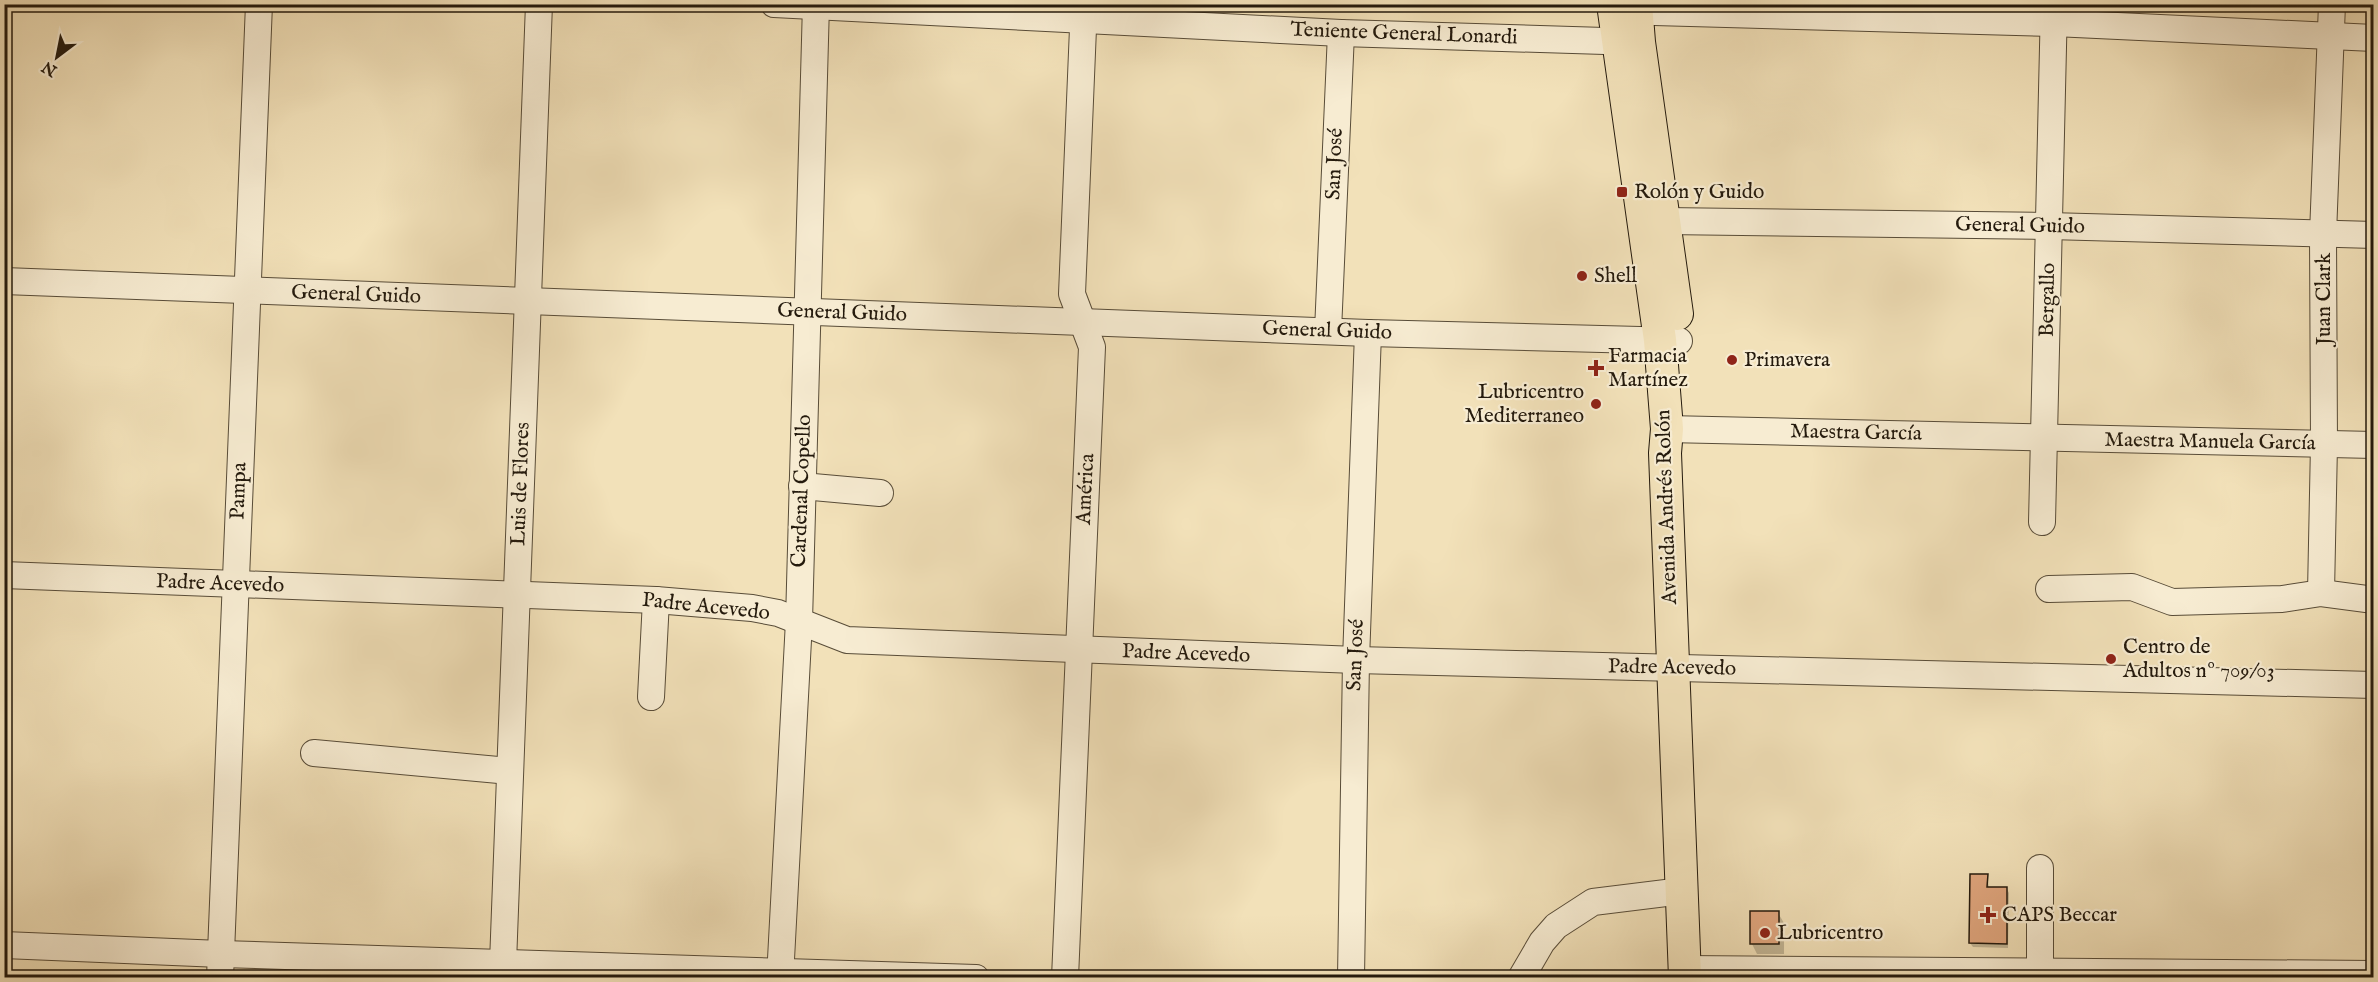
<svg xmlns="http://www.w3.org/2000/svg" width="2378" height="982" font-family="'IM FELL English',serif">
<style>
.shadow{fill:#0003}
.building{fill:#e0a67e;stroke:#241a0d;stroke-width:1.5}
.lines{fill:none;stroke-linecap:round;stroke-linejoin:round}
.minor-casing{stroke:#584c38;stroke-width:28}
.major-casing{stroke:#241a0d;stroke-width:34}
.minor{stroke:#f7ecd2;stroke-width:26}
.major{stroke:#f2e1b9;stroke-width:32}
.poi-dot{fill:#8f2418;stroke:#f7ecd2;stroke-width:2}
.labels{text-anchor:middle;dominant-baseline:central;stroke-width:4.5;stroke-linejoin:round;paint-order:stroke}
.street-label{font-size:21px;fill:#241a0d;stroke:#f7ecd2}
.poi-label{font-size:21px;fill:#241a0d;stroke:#f7ecd2;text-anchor:start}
</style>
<rect width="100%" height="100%" fill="#f2e1b9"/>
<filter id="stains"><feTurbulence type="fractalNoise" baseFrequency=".00333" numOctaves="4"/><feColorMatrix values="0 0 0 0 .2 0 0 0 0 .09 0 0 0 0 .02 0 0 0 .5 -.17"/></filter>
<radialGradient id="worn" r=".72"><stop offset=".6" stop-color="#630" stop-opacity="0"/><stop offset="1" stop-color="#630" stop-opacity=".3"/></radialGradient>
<g class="shadow">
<polygon points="1987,875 1989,888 2007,889 2009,893 2008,948 1973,947 1970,943"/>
<polygon points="1778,913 1784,923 1784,954 1757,954 1752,944"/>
</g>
<g class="building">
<polygon points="1970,874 1988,874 1987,887 2007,887 2007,944 1969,943"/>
<rect x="1750" y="911" width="29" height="33"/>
</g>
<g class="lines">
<g class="minor-casing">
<g id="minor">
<polyline points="774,4 1341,33 1637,42"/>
<polyline points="1618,11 2054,23 2374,38"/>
<polyline points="1665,221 2049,226 2374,235"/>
<polyline points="4,281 1368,333 1679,341"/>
<polyline points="1328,331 1341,33"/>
<polyline points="1667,429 2374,445"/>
<polyline points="802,486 880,493"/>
<polyline points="2042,522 2054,4"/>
<polyline points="4,575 656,600 752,608 778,613 847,640 1356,660 2374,685"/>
<polyline points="2049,589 2132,587 2172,602 2282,599 2321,593 2374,600"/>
<polyline points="2321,593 2324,444 2323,234 2332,4"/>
<polyline points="651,697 656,600"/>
<polyline points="314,753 510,771"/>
<polyline points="2040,868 2040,972"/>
<polyline points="4,945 221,954 976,978"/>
<polyline points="503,963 539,4"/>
<polyline points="1685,969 2374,974"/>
<polyline points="220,978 259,4"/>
<polyline points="780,978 799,621 816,4"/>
<polyline points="1065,978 1092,347 1072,294 1084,4"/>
<polyline points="1351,978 1356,660 1368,333"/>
<polyline points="1521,978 1542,942 1556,926 1593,902 1682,891"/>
</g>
</g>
<g class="major-casing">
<g id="major">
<polyline points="1613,4 1660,340 1667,429 1665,453 1685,978"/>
<polyline points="1636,4 1639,42 1677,314"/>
</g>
</g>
<use href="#minor" class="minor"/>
<use href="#major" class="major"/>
</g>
<g class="poi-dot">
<rect x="1616" y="186" width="12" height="12" rx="3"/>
<circle cx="1582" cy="276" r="6"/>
<circle cx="1732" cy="360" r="6"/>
<path d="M1593 359h6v6h6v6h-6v6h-6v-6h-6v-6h6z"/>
<circle cx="1596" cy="404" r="6"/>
<circle cx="2111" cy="659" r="6"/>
<path d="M1985 906h6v6h6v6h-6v6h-6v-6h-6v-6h6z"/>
<circle cx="1765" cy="933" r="6"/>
</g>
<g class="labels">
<g class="street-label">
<text transform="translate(1404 34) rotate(2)">Teniente General Lonardi</text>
<text transform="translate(1335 164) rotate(-88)">San José</text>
<text transform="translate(2020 226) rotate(1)">General Guido</text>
<text transform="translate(356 295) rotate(2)">General Guido</text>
<text transform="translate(2324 299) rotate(-90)">Juan Clark</text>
<text transform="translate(2048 300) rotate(-89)">Bergallo</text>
<text transform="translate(842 313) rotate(2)">General Guido</text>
<text transform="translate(1327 331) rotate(2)">General Guido</text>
<text transform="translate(1856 433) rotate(1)">Maestra García</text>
<text transform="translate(2210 442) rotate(1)">Maestra Manuela García</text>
<text transform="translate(521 484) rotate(-88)">Luis de Flores</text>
<text transform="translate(1086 489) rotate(-87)">América</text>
<text transform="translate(239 491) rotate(-88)">Pampa</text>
<text transform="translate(802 491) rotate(-88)">Cardenal Copello</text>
<text transform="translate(1667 507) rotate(-92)">Avenida Andrés Rolón</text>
<text transform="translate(220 584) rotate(2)">Padre Acevedo</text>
<text transform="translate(706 607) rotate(6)">Padre Acevedo</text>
<text transform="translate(1186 654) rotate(2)">Padre Acevedo</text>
<text transform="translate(1356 655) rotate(-88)">San José</text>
<text transform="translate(1672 668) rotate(1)">Padre Acevedo</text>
</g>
<g class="poi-label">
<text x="1634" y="192">Rolón y Guido</text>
<text x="1594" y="276">Shell</text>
<text x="1608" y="356">Farmacia<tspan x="1608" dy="24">Martínez</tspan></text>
<text x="1744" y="360">Primavera</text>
<text x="1584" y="392" text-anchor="end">Lubricentro<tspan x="1584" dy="24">Mediterraneo</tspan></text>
<text x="2123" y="647">Centro de<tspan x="2123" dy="24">Adultos nº 709/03</tspan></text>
<text x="2002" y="915">CAPS Beccar</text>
<text x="1777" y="933">Lubricentro</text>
</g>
</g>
<rect width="2378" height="982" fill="none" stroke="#f2e1b9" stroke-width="24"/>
<rect x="6" y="6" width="2366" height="970" fill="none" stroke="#241a0d" stroke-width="3"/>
<rect x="12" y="12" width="2354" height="958" fill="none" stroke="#241a0d" stroke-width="1.5"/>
<g transform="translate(57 57) rotate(212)" stroke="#f7ecd2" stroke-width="4.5" paint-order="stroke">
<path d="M0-4.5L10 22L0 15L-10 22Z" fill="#241a0d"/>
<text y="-9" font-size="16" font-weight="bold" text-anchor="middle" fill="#241a0d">N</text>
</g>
<rect width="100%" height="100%" filter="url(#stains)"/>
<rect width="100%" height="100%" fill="url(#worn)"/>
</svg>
